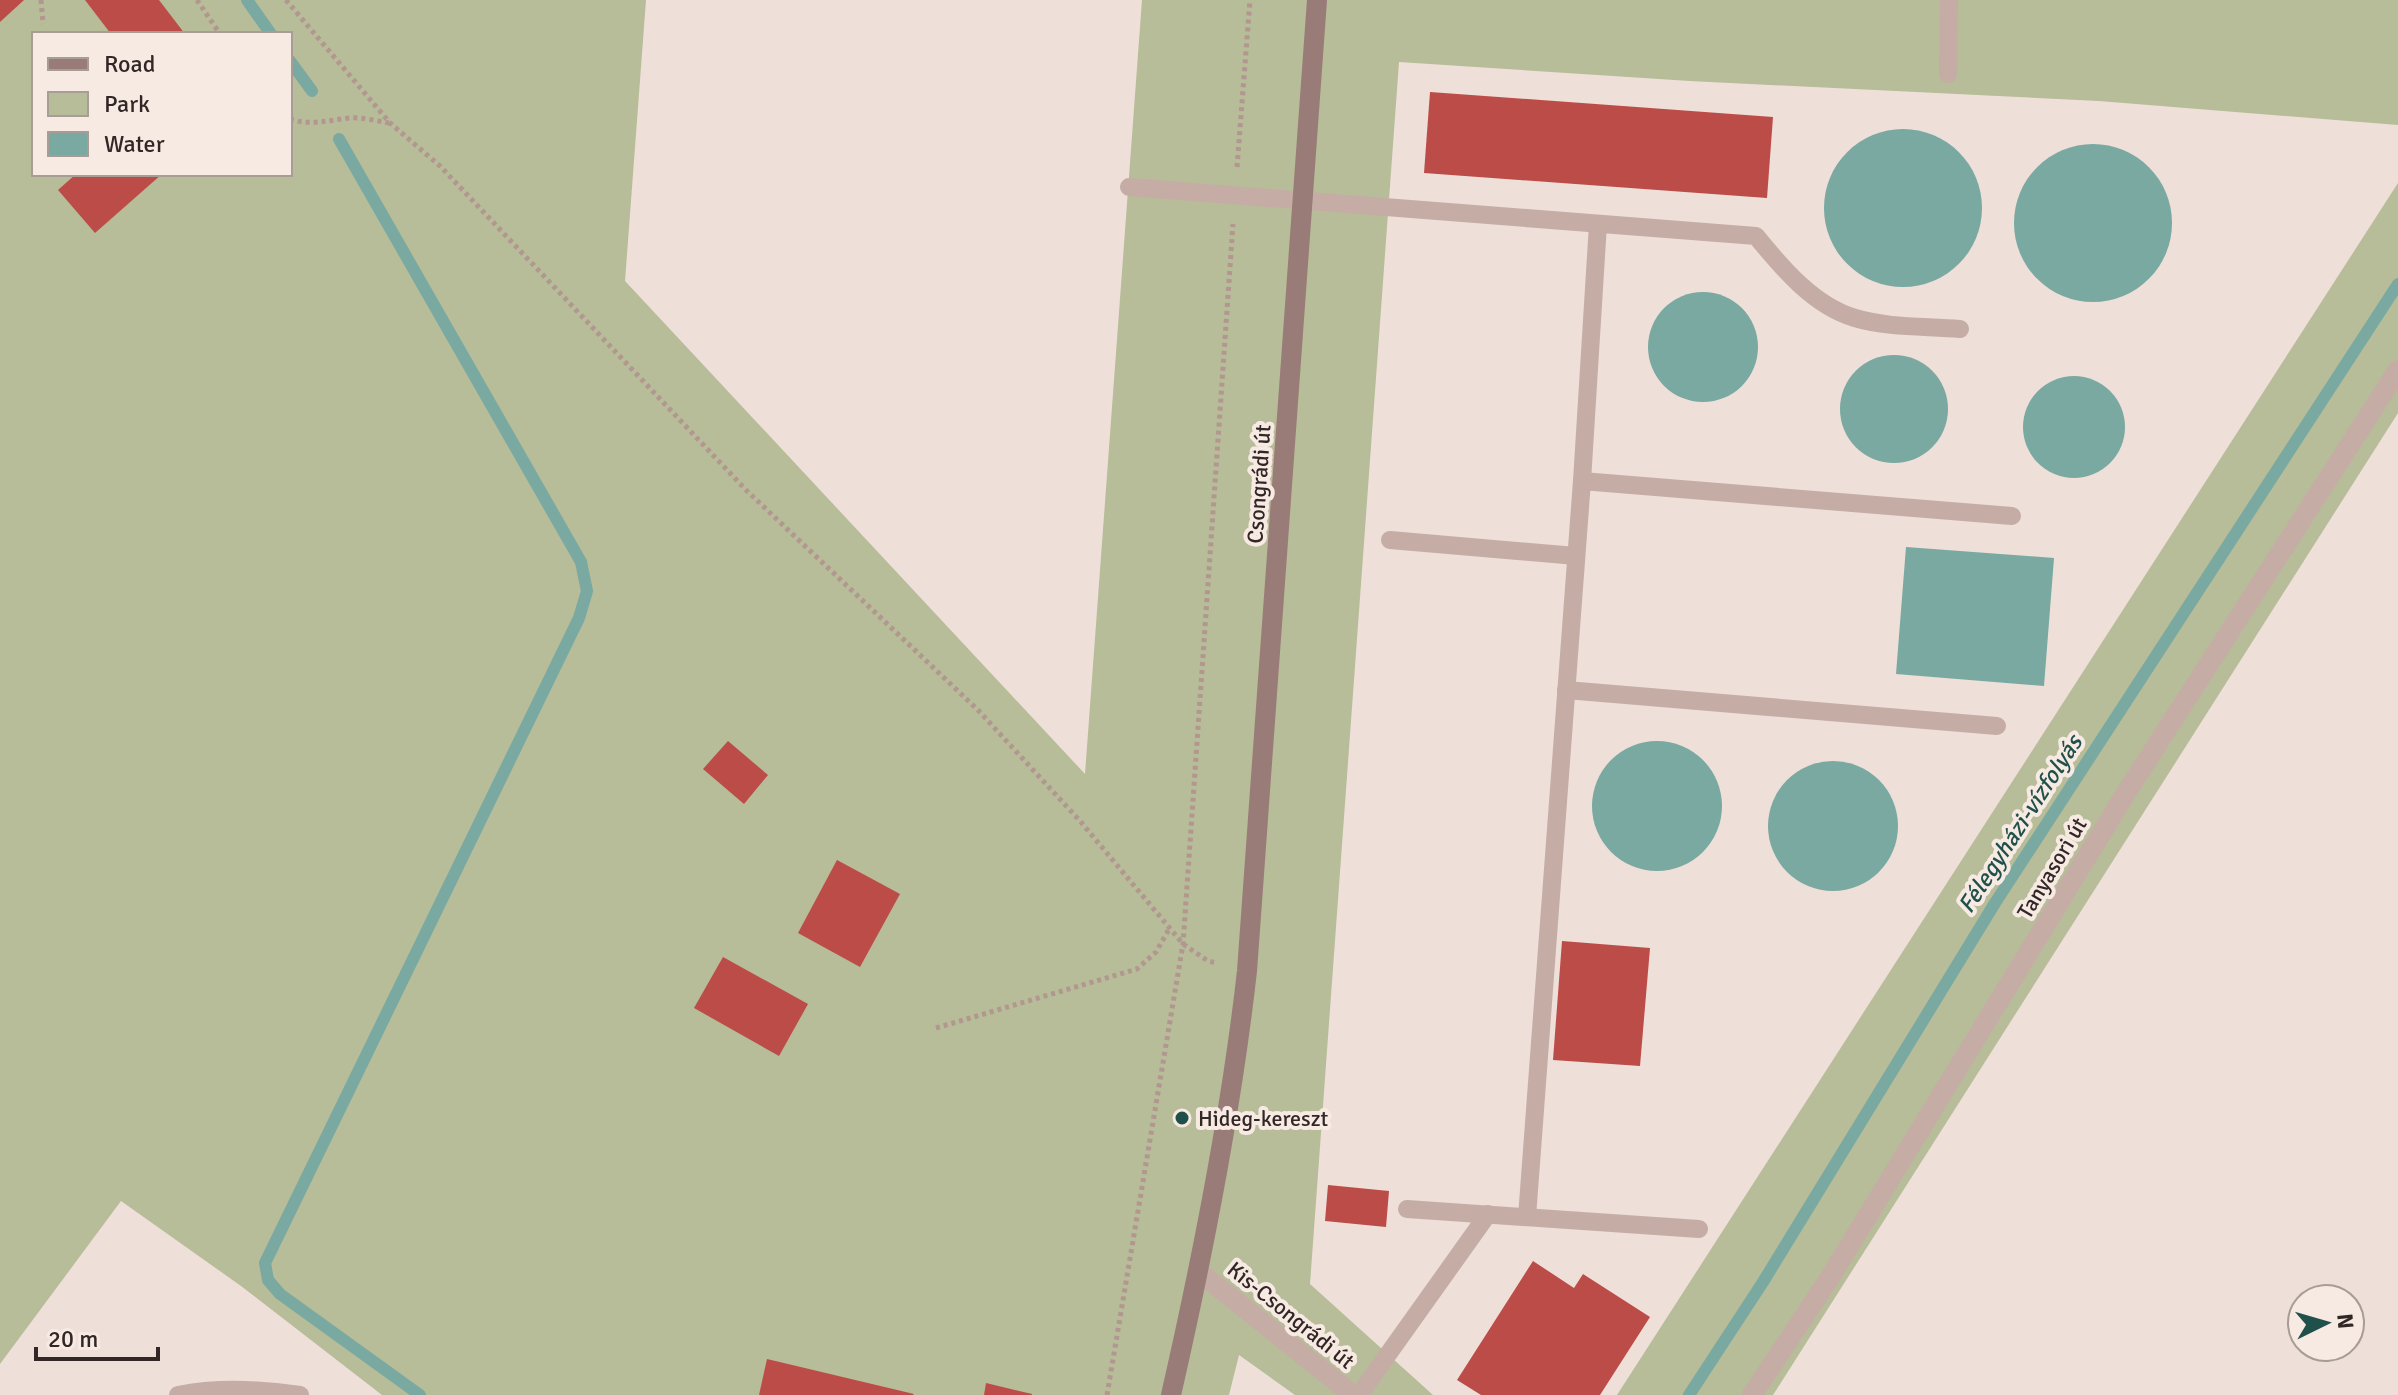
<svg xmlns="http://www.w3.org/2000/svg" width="2398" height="1395" font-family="Signika,sans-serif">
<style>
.green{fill:#b7bc99;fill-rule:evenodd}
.water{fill:#79a9a1}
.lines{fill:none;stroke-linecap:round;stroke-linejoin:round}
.stream{stroke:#79a9a1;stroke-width:12}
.building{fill:#bc4c48}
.path{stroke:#b1978f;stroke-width:5;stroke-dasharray:4 4;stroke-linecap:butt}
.lane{stroke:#c5ada5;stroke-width:18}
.street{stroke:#c5ada5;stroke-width:20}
.secondary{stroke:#997c77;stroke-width:20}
.poi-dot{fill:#1f5049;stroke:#f7eae3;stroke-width:3}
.labels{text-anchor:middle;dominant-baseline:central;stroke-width:8;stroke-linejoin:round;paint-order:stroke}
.street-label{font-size:22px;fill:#322726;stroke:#f7eae3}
.poi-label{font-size:22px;fill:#322726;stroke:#f7eae3;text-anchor:start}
.water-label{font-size:24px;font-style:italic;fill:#1f5049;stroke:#f7eae3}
</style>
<rect width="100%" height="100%" fill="#eedfd8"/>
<g class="green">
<path d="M 0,0 L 646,0 L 625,281 L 1085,774 L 1142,0 L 2398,0 L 2398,125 L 2099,101 L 1690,81 L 1399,62 L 1310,1284 L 1433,1395 L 1295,1395 L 1239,1355 L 1229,1395 L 382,1395 L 241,1286 L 121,1201 L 0,1364 ZM 34,34 L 290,34 L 290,174 L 34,174 Z"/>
<polygon points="2398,183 2398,413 1773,1395 1617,1395"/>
</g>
<g class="water">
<circle cx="1903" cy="208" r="79"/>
<circle cx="2093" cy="223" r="79"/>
<circle cx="1703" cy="347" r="55"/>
<circle cx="1894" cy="409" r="54"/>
<circle cx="2074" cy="427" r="51"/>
<polygon points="1906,547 2054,558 2044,686 1896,674"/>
<circle cx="1657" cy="806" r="65"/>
<circle cx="1833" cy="826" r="65"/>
</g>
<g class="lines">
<g class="stream">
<polyline points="247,0 271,34"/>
<polyline points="290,61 312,91"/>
<polyline points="339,139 581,562 587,591 579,618 265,1263 268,1280 280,1294 420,1395"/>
<polyline points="1689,1395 1763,1282 1995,903 2398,284"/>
</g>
</g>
<g class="building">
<polygon points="0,0 24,0 0,22"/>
<polygon points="85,0 159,0 185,34 111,34"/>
<polygon points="1430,92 1773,117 1767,198 1424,173"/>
<polygon points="76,174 162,174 95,233 58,190"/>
<polygon points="728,741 768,775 744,804 703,769"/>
<polygon points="837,860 900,894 860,967 798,933"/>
<polygon points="1562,941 1650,948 1640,1066 1553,1060"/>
<polygon points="723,957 808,1004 779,1056 694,1008"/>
<polygon points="1328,1185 1389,1191 1386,1227 1325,1221"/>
<polygon points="1533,1261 1574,1288 1583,1274 1650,1317 1600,1395 1481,1395 1457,1380"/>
<polygon points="767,1359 914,1394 913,1395 759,1395"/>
<polygon points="986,1383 1032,1394 1032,1395 984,1395"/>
</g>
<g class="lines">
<g class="path">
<polyline points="41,0 43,24"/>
<polyline points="197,0 220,34"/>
<polyline points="286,0 390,123 440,166 746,490 978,710 1080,821 1183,944 1208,961 1217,963"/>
<path d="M 290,119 C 310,126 329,120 350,118 C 362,117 377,121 389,123"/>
<polyline points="1237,167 1250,0"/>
<polyline points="936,1028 1137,969 1156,952 1169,929"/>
<polyline points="1107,1395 1183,944 1233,224"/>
</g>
<g class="lane">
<polyline points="1948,74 1949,0"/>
<path d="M 1129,187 L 1756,236 C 1782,268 1814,306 1855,318 C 1888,328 1926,326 1960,329"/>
<polyline points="1582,481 2012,516"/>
<polyline points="1390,540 1576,556"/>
<polyline points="1566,690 1997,726"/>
<polyline points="1407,1209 1699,1229"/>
<polyline points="1527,1217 1582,481 1598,224"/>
<path d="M 178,1395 C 218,1387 259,1389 300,1395"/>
<polyline points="1359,1395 1488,1214"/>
</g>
<g class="street">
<polyline points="1199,1272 1353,1395"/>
<polyline points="1752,1395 1829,1279 2126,793 2398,370"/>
</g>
<path class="secondary" d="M 1171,1395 C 1203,1255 1231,1114 1247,971 L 1317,0"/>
</g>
<circle class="poi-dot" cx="1182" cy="1118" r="8"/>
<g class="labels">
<g class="street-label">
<text transform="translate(1259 484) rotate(-86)">Csongrádi út</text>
<text transform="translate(2052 868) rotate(-59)">Tanyasori út</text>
<text transform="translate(1291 1315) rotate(39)">Kis-Csongrádi út</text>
</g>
<g class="poi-label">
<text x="1198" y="1118">Hideg-kereszt</text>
</g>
<g class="water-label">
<text transform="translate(2020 824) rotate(-57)">Félegyházi-vízfolyás</text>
</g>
</g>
<rect x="32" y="32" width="260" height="144" fill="#f7eae3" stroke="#a89c97" stroke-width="2"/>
<rect x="48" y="58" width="40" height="12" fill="#997c77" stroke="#a89c97" stroke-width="2"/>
<text x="104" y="72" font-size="24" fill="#322726">Road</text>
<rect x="48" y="92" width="40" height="24" fill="#b7bc99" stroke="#a89c97" stroke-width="2"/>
<text x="104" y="112" font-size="24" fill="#322726">Park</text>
<rect x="48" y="132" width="40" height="24" fill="#79a9a1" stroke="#a89c97" stroke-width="2"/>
<text x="104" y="152" font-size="24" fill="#322726">Water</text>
<g transform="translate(2326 1323) rotate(85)"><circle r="38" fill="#f7eae3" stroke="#a89c97" stroke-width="2"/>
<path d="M0-6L14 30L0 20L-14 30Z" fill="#1f5049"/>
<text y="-12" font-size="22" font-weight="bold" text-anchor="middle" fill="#322726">N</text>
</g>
<path d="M36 1347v12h122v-12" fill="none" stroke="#322726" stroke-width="4"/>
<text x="48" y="1347" font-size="24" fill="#322726" stroke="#f7eae3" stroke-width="6" paint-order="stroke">20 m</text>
</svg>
